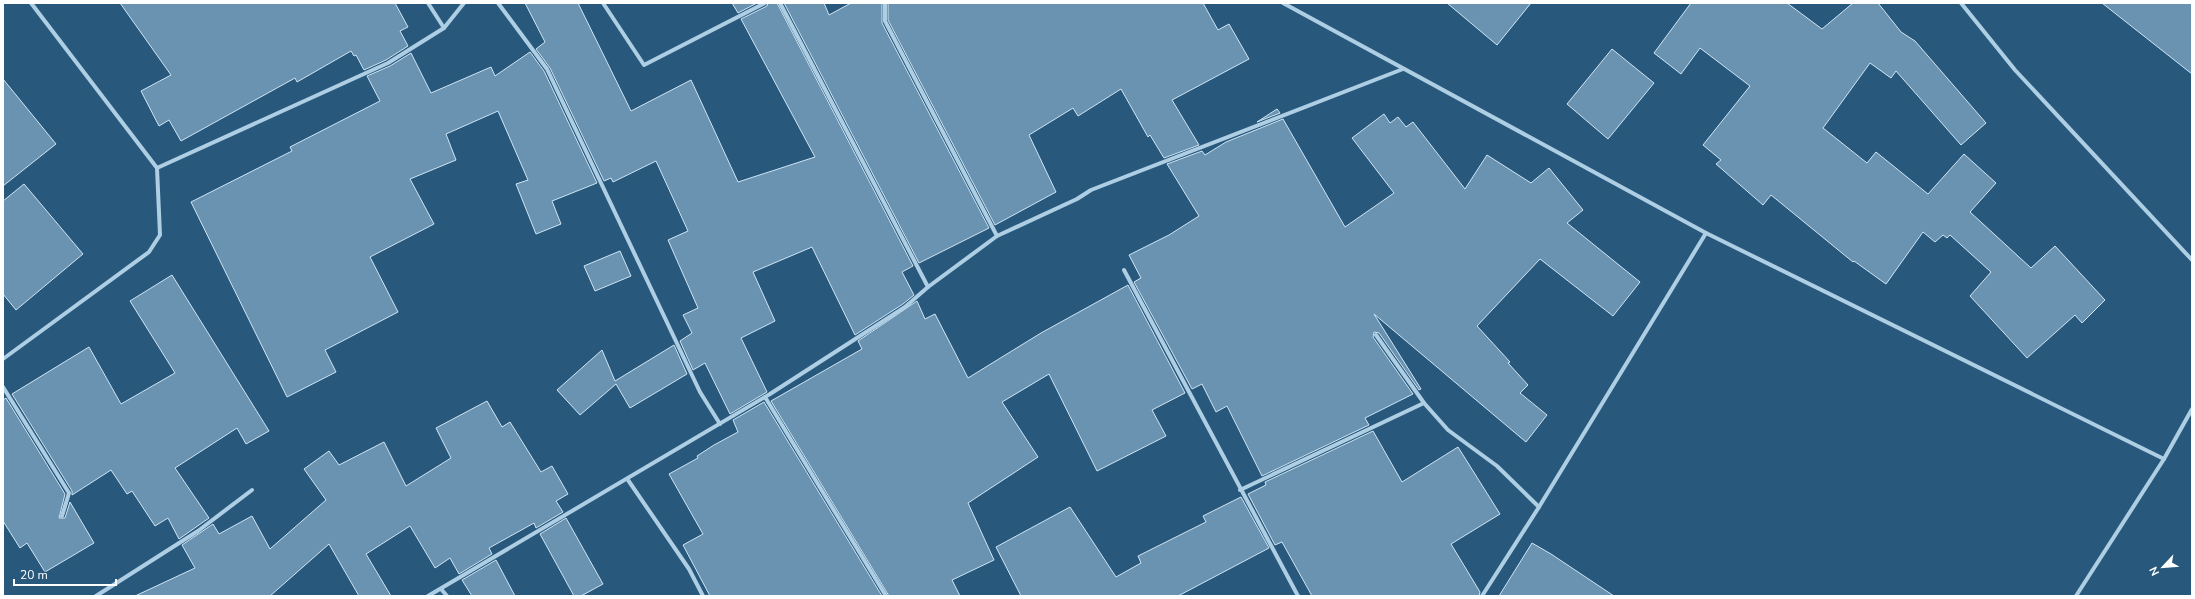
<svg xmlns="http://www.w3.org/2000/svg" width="2195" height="599" font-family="'Nunito Sans',sans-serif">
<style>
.building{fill:#6993b1;stroke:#d0e5f4}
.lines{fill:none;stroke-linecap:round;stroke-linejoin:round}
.minor{stroke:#aecee4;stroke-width:4}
</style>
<rect width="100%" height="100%" fill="#28597d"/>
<g class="building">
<polygon points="120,3 395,3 408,27 400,31 408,46 386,60 364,70 356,55 354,56 351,51 297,82 295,78 181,141 169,120 159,126 141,91 171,75"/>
<polygon points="525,3 578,3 631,111 691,80 738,182 815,157 741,19 767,6 768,3 777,3 913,266 902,272 914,295 903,304 855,335 812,247 753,272 775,321 741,338 767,392 730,414 705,363 693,370 680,341 692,333 683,315 698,308 668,240 688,231 656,161 613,182 611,178 604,181 550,68 536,49 545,42"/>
<polygon points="732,3 757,3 738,13"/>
<polygon points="784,3 824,3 829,15 851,3 882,3 882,23 989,228 919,263"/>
<polygon points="888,3 1203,3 1218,30 1229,24 1249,59 1172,100 1199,145 1164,158 1150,135 1148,137 1121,89 1078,116 1073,108 1029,135 1056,192 995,225 888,20"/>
<polygon points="1447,3 1531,3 1497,45"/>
<polygon points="1691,3 1787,3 1822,29 1853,3 1878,3 1901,32 1915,41 1986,123 1961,145 1896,71 1891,78 1870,63 1823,128 1867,163 1876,152 1928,194 1964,154 1996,183 1970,212 2031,268 2055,246 2105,300 2082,323 2075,315 2027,358 1970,296 1991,272 1950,235 1947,238 1943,235 1935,242 1923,232 1886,284 1854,261 1853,262 1771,195 1763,205 1716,164 1721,160 1703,145 1750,86 1700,48 1681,74 1654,53"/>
<polygon points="2102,3 2192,3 2192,74"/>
<polygon points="1612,49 1654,83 1608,139 1567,104"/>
<polygon points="530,52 544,71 597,183 552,201 561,224 536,234 516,184 528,180 498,111 446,134 456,160 410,179 434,224 370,257 398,312 325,350 336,372 287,397 191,202 292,151 290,147 380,101 367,76 390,66 411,53 431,93 491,67 495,76"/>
<polygon points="3,79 56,144 3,186"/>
<polygon points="1277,109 1280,113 1257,122"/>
<polygon points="1384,114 1390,123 1398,117 1406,127 1413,122 1465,189 1487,155 1531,183 1549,168 1583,210 1567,223 1640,282 1613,316 1540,259 1477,326 1510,362 1508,363 1528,385 1520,393 1547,415 1526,442 1374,314 1421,389 1419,390 1379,333 1374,332 1373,337 1413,394 1365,418 1369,425 1262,476 1227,406 1216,412 1202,384 1192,389 1134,282 1141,278 1129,255 1169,235 1199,216 1167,164 1202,151 1205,155 1226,142 1283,119 1345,227 1394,193 1352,138"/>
<polygon points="24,184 83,254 16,310 3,294 3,201"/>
<polygon points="620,251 631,276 595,291 584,266"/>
<polygon points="172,275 269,431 246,444 237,428 175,468 209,518 179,539 168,518 155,526 132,491 127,494 111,470 72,495 72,491 12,394 89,347 121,404 175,373 130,301"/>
<polygon points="1128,285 1185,393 1152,410 1166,436 1097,471 1049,374 1002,402 1038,457 968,503 994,560 952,580 960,596 889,596 771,401 862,349 858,341 917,301 925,319 935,314 968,378 1041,333"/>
<polygon points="674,345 687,374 630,408 616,384 580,415 557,390 602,350 615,381"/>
<polygon points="6,398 65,494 59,518 65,518 70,502 94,543 45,572 27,543 20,548 3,521 3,400"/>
<polygon points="487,401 502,427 510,422 541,472 552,466 568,494 556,501 563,512 536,528 534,523 489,548 492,554 459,574 450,558 435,568 410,526 366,554 391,596 359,596 329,544 270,596 135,596 195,568 182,545 213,524 219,534 252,516 270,549 326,500 304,469 329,451 339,465 384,442 406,486 451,458 436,428"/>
<polygon points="764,402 882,596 710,596 683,545 703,534 669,474 698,458 697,456 714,445 738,432 733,420"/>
<polygon points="1373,431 1402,482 1458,447 1500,514 1451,544 1480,592 1479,596 1312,596 1282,542 1275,545 1248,494 1266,485 1265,482"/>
<polygon points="1241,497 1269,548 1178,596 1021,596 996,547 1070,507 1116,577 1141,563 1138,556 1206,522 1203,516"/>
<polygon points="566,518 603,584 581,596 574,596 540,534"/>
<polygon points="1532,543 1551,554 1614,596 1499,596"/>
<polygon points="496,560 515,596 472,596 462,580"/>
</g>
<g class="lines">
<g class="minor">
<polyline points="428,3 444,28"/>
<polyline points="498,3 547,69 700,392 720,424"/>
<polyline points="603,3 644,65 765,3"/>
<polyline points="780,3 928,287"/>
<polyline points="885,3 885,21 997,236"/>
<polyline points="1283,3 1706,233 2164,459"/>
<polyline points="1961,3 2015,70 2192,260"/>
<polyline points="157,168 388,63 444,28 464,3"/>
<polyline points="1124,270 1298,596"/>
<polyline points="1376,335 1424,403"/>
<polyline points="3,359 149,252 160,235 157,168 31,3"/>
<polyline points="3,387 69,493 62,516"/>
<polyline points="765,397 886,596"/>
<polyline points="628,480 689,569 703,596"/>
<polyline points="1240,490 1424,403 1448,430 1497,466 1539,507"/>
<polyline points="441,589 447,596"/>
<polyline points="96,596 198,531 252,490"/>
<polyline points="428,596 770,394 905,307 928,287 997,236 1077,199 1091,190 1403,69"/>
<polyline points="1482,596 1539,507 1706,233"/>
<polyline points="2076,596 2164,459 2192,409"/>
</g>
</g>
<rect width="2195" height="599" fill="none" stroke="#ffffff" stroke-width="8"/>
<g transform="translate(2163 567) rotate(244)" stroke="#28597d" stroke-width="3" paint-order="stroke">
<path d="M0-3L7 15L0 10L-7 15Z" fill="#ffffff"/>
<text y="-6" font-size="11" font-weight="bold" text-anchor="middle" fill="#ffffff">N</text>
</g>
<path d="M14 579v6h102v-6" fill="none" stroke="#ffffff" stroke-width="2"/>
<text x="20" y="579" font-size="12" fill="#ffffff" stroke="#28597d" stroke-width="3" paint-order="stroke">20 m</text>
</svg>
